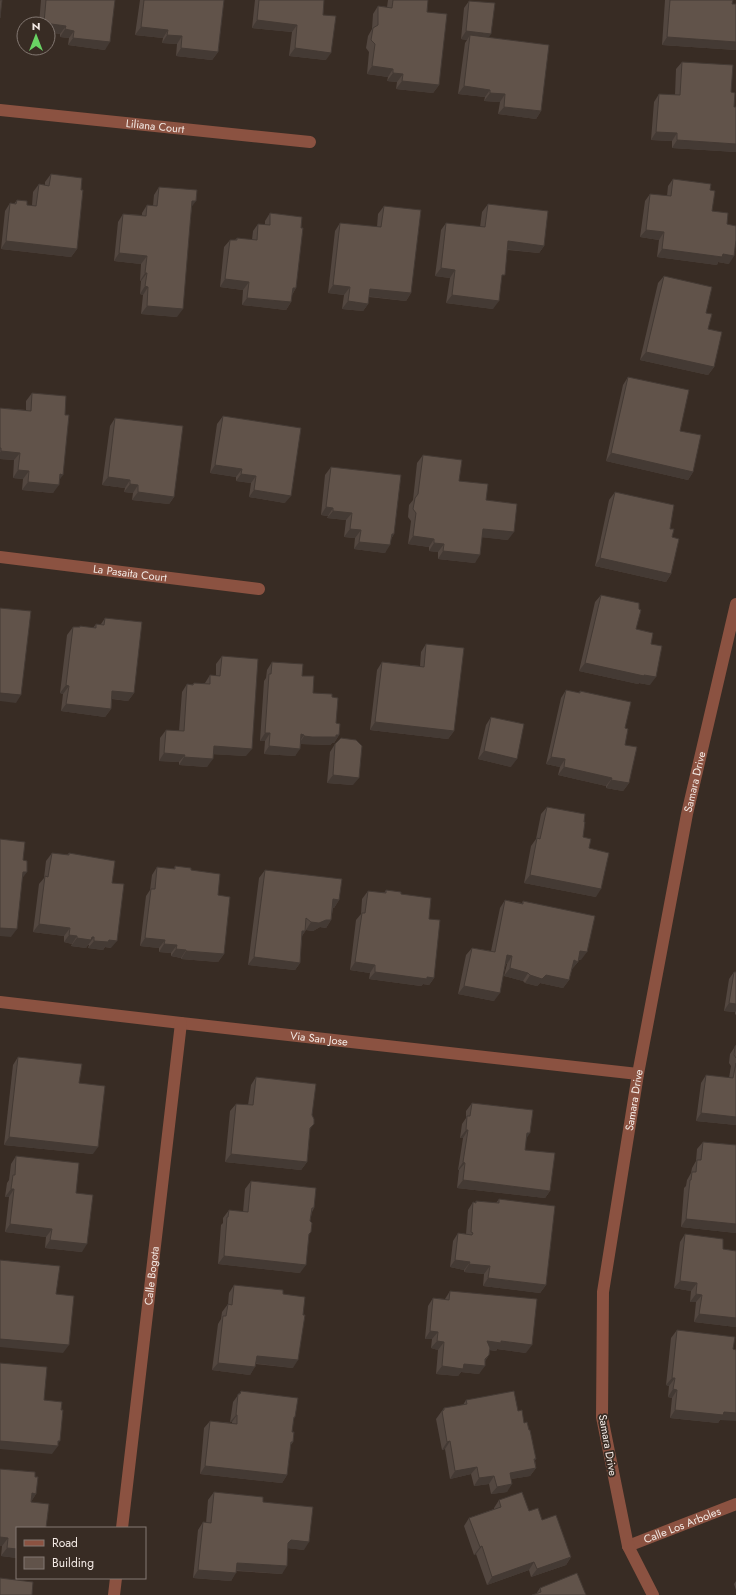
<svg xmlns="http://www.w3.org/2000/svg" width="736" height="1595" font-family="Jost,sans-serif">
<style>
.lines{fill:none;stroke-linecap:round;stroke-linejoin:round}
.minor{stroke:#8b5241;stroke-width:12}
.wall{fill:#534740}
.shaded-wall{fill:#443a34}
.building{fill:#61534a;stroke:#443a34}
.labels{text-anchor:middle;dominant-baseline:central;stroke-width:3.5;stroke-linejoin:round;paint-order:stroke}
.street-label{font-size:11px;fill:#f4ebe6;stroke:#382c24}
</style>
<rect width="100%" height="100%" fill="#382c24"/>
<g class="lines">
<g class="minor">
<path id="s1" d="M 0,110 L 310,142"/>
<path id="s2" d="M 0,557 L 259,589"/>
<path id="s3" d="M 0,1002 L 181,1023 L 638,1074"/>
<path id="s4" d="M 122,1528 L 181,1023"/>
<path id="s5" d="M 628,1546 L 736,1504"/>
<polyline points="114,1595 116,1578"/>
<path id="s6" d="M 653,1595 L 628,1546 L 602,1417 L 603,1292 L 638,1074 L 687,814 L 736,604"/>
</g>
</g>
<g class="wall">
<polygon points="41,0 115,0 105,50 68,45 69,38 60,37 60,34 48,32 48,24 39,24"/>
<polygon points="140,0 224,0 218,52 212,60 176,56 177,44 162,43 163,38 135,35"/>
<polygon points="255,0 324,0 323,15 326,60 289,56 292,32 252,28"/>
<polygon points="388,0 428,0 427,12 439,85 433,93 396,89 397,82 387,81 388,77 367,74 369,52 366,48 368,36 372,29 373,14 378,6 387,7"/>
<polygon points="665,0 733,0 732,4 736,4 736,50 662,45"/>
<polygon points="469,1 489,37 541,111 536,119 498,114 500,102 484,101 485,97 458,94 465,43 467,40 461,39 464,8"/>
<polygon points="682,62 731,92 734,107 736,107 736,152 672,148 672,141 651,140 654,102 659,94 675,95 676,69"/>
<polygon points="51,174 77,249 71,257 1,249 5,211 10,203 14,204 17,200 27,205 32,205 33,192 39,184 45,185 45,182"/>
<polygon points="673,179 710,190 712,211 727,224 729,264 718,262 717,265 657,257 659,240 640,237 645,201 650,194 667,196 668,186"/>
<polygon points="159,187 192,207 177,317 141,314 143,295 140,294 141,281 140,281 141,264 114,261 118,222 123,214 142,215 142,213 147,205 153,206 154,195"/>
<polygon points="488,204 544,246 539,253 507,250 501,280 493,309 446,303 450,278 435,276 441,230 446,223 480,227 482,212"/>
<polygon points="384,206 411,293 406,301 369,297 368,304 363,311 342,309 344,295 328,293 335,231 340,223 377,227 378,214"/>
<polygon points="270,213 301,228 296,288 292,295 291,302 286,310 242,305 243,290 220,287 224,247 230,240 235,240 237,238 252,240 253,231 258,224 265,224 265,221"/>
<polygon points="664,276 708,329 714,367 708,375 640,360 658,283"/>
<polygon points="628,377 693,472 688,480 606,461 623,385"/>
<polygon points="32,393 59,480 53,493 22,490 23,479 13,478 14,460 0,459 0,408 26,410 26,401"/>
<polygon points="223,416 285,503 249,497 251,483 236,481 236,477 210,473 217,424"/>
<polygon points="115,418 174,497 169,504 132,500 133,493 124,492 125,488 102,485 110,426"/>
<polygon points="423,455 486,500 508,540 482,537 475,563 438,559 438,552 429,551 429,547 408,544 411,521 408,517 409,505 413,500 417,463"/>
<polygon points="331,467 394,534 391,539 385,553 354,549 355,538 344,537 346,520 327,518 328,516 321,515 325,475"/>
<polygon points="615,492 670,529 672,537 671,574 666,582 595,566 609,500"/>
<polygon points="601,595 636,629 651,644 650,685 639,683 638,684 579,671 595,602"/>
<polygon points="105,618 134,693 128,701 112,699 111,709 105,717 61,711 63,694 60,693 67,635 73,627 79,627 80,626 93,628 96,624 101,624"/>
<polygon points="426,644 454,731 448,739 370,730 377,670 382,662 420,666 421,652"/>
<polygon points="222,656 246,756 213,754 207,767 179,765 179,762 159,761 160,738 166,730 179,731 182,692 187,684 192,685 194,683 205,683 210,675 216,675 216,664"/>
<polygon points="272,662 302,676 313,693 332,697 336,723 339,735 334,743 332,743 330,745 301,744 295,756 264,754 265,741 260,741 264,681 266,678 267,670"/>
<polygon points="566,690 579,693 580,691 625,728 625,745 629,783 623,791 606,788 606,786 558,775 560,767 546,764 561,698"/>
<polygon points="491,717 511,767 478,759 486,725"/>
<polygon points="335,744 353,785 327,783 330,752"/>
<polygon points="547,807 584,822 583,837 589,848 596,897 524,883 531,846 536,839 541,814"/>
<polygon points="52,853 67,855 69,853 112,883 111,948 105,947 103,950 88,948 89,945 88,945 86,948 71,946 72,944 64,942 64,936 33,932 39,884 44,878 46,861"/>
<polygon points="175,866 191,870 218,895 224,954 218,962 181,959 181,958 171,956 171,953 159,952 159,948 140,946 146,896 150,890 152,875 157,867 174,869"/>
<polygon points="265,870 339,900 334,908 333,908 331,920 326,928 320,927 313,931 306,930 302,936 300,963 295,970 248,965 259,878"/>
<polygon points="386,890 401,894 429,919 434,978 429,985 423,984 421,986 369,979 370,973 350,970 356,920 361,914 362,899 368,891 384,893"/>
<polygon points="505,900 522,903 523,901 581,960 578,960 578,962 572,969 569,980 563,988 540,983 537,986 525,983 523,981 504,976 507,964 506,964 494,1001 458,994 466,955 472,948 491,951 500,908"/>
<polygon points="734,972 736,972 736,1015 735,1014 735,1012 724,1011 729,979"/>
<polygon points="736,1045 736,1125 696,1121 701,1083 706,1075 729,1078 731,1066 729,1063 730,1054"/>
<polygon points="18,1057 79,1083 93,1154 4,1145 13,1065"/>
<polygon points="256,1077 312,1115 314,1124 310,1129 307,1162 301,1170 225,1162 230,1111 236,1104 248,1105 251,1085"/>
<polygon points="472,1103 526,1139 525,1150 550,1191 545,1198 457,1188 459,1170 458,1170 463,1138 460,1138 462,1124 466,1118 466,1111"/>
<polygon points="703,1142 736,1145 736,1233 681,1227 684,1188 686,1186 687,1180 691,1173 692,1168 696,1161 697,1149"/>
<polygon points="16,1156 76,1193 82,1252 45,1248 46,1237 5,1232 9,1197 5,1197 7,1183 9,1180 11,1164"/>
<polygon points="251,1181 314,1208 312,1212 310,1221 311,1232 309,1235 300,1273 218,1264 221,1225 223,1223 223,1218 229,1210 243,1212 245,1189"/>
<polygon points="499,1199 546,1285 540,1293 483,1286 484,1274 464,1272 464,1270 450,1267 453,1241 458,1233 466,1234 468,1210 473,1202 475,1203 476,1201 496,1203"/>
<polygon points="685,1234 723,1249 736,1251 736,1327 694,1322 696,1302 690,1302 691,1291 674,1288 680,1242"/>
<polygon points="234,1285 283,1294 293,1368 256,1364 250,1375 212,1370 218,1324 221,1319 222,1312 228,1304 229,1293"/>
<polygon points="450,1291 526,1353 497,1349 496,1351 490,1350 489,1355 485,1361 479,1374 461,1372 458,1376 436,1374 438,1350 431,1348 432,1339 425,1339 428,1306 433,1298 445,1299"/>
<polygon points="677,1330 720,1420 718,1423 670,1418 672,1398 668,1397 669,1386 666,1385 671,1338"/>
<polygon points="241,1391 295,1417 293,1420 292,1432 293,1442 290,1446 287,1475 282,1483 200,1474 204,1428 210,1421 232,1423 232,1422 230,1422 233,1402"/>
<polygon points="466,1400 518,1411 524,1423 529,1430 536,1459 535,1460 536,1468 530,1476 511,1479 507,1492 491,1494 489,1484 474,1486 471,1474 450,1479 445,1449 442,1450 436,1419 444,1408 463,1405"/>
<polygon points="0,1469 35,1477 36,1494 32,1500 17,1528 17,1558 1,1556 2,1546 0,1546"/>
<polygon points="214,1492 263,1502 304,1550 288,1548 282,1574 236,1571 231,1581 193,1578 198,1530 203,1522 206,1523 208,1500"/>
<polygon points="499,1500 529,1511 542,1520 571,1557 566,1565 531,1577 529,1570 487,1585 476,1554 474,1555 464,1526 469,1518 494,1509 494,1508"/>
<polygon points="736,1581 736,1590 734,1584"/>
<polygon points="540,1588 586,1595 536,1594"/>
</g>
<g class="shaded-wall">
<polygon points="257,20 297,25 292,32 252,28"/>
<polygon points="44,23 66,26 60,34 48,32 48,24 42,24"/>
<polygon points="141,27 168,30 163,38 135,35"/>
<polygon points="65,29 74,31 69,38 60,37"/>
<polygon points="466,31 491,34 486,42 470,35 467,40 461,39"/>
<polygon points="167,35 182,36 177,44 162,43"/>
<polygon points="667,37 736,42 736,50 662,45"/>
<polygon points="73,38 110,42 105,50 68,45"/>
<polygon points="181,48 218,52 212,60 176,56"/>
<polygon points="295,48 331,53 326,60 289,56"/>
<polygon points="372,66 393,69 388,77 367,74"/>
<polygon points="393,73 403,74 397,82 387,81"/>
<polygon points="402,81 439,85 433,93 396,89"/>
<polygon points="464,86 490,90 485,97 458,94"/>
<polygon points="490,93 505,94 500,102 484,101"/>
<polygon points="504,107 541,111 536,119 498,114"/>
<polygon points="656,132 677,133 672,141 651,140"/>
<polygon points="677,140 736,144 736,152 672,148"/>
<polygon points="192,201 196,201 190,209"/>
<polygon points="646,230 664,232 659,240 640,237"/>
<polygon points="6,241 77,249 71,257 1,249"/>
<polygon points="508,241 544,246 539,253 503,249"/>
<polygon points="662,249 723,254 734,256 729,264 718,262 717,265 657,257"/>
<polygon points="119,253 147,256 141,264 114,261"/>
<polygon points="441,268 455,270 450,278 435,276"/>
<polygon points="145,273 147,273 141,281 140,281"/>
<polygon points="225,279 249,282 243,290 220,287"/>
<polygon points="333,285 350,287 344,295 328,293"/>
<polygon points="145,286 148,287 143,295 140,294"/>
<polygon points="293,288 296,288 291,296"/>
<polygon points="370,289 411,293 406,301 365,296"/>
<polygon points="452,295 499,301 493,309 446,303"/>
<polygon points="247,298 291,302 286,310 242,305"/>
<polygon points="348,301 368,304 363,311 342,309"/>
<polygon points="147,306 183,309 177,317 141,314"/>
<polygon points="646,352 714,367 708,375 640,360"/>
<polygon points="1,451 20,453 14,460 0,459 0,452"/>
<polygon points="611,453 693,472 688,480 606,461"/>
<polygon points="215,465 242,469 236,477 210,473"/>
<polygon points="18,470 29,471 23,479 13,478"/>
<polygon points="60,474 63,475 58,482"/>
<polygon points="241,474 256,476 251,483 236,481"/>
<polygon points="108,477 130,480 125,488 102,485"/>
<polygon points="28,482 59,485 53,493 22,490"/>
<polygon points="130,484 138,485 133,493 124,492"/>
<polygon points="254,490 291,496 285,503 249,497"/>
<polygon points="138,492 174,497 169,504 132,500"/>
<polygon points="326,507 333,508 328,516 321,515"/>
<polygon points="333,511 352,513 346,520 327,518"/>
<polygon points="350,529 361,530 355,538 344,537"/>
<polygon points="483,529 514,532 508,540 478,537"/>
<polygon points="392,534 394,534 389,542"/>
<polygon points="413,536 434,539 429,547 408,544"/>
<polygon points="359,542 390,545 385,553 354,549"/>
<polygon points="434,543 444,544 438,552 429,551"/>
<polygon points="443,551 480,555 475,563 438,559"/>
<polygon points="600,558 671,574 666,582 595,566"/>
<polygon points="585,663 644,675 656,677 650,685 639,683 638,684 579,671"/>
<polygon points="66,685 69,686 63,694 60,693"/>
<polygon points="112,691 134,693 128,701 107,698"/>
<polygon points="0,693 21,695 16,703 0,701"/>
<polygon points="66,704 111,709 105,717 61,711"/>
<polygon points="375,722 454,731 448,739 370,730"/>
<polygon points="265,733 270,733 265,741 260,741"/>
<polygon points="301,734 304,735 299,742"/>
<polygon points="339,735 334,743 332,743 330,745 299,744 304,736"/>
<polygon points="214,746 252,749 246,756 208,754"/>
<polygon points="269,746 300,749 295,756 264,754"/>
<polygon points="484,751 517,759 511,767 478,759"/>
<polygon points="164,753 185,755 179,762 159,761"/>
<polygon points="184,757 213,759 207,767 179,765"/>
<polygon points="551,757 565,759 560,767 546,764"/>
<polygon points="564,767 612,778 606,786 558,775"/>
<polygon points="333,775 359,778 353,785 327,783"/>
<polygon points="611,780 629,783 623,791 606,788"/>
<polygon points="23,872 27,872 21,880"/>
<polygon points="530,875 601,889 596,897 524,883"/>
<polygon points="333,899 339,900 334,908 328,907"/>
<polygon points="326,920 331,920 326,928 320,927 313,931 306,930 311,922"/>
<polygon points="39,924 70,928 64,936 33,932"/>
<polygon points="0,928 17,929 11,937 0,936"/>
<polygon points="302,931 305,931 300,939"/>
<polygon points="69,935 77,936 72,944 64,942"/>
<polygon points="92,937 94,937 86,948 71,946 77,938"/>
<polygon points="145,938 165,940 159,948 140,946"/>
<polygon points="109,940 117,941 111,948 105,947 103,950 88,948 94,941"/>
<polygon points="164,944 177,945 171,953 159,952"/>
<polygon points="176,949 186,950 181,958 171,956"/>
<polygon points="186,951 224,954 218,962 181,959"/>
<polygon points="580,951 587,952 581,960 575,959"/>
<polygon points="507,955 512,956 507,964 502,963"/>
<polygon points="254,957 300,963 295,970 248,965"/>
<polygon points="574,960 578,962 572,969 569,968"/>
<polygon points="355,962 375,965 370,973 350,970"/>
<polygon points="510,968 528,973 523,981 504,976"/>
<polygon points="375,972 427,977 434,978 429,985 423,984 421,986 369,979"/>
<polygon points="530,975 546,975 569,980 563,988 540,983 537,986 525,983"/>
<polygon points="464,986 500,993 494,1001 458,994"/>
<polygon points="729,1003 736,1004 736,1011 735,1012 724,1011"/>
<polygon points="701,1113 736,1117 736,1125 696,1121"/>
<polygon points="466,1130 468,1130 463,1138 460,1138"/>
<polygon points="527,1133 530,1133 525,1141"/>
<polygon points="9,1137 98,1147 93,1154 4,1145"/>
<polygon points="231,1154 307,1162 301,1170 225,1162"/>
<polygon points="463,1162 465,1163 459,1170 458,1170"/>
<polygon points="463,1180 550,1191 545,1198 457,1188"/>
<polygon points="11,1189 14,1189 9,1197 5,1197"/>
<polygon points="686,1219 736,1224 736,1233 681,1227"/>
<polygon points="10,1224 52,1229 46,1237 5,1232"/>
<polygon points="50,1240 87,1244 82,1252 45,1248"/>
<polygon points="224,1256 306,1265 300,1273 218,1264"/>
<polygon points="455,1260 470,1262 464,1270 450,1267"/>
<polygon points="469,1264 490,1266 484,1274 464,1272"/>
<polygon points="488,1278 546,1285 540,1293 483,1286"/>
<polygon points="680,1281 697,1283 691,1291 674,1288"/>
<polygon points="696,1294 702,1295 696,1302 690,1302"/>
<polygon points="699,1314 736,1318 736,1327 694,1322"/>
<polygon points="430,1331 438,1332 432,1339 425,1339"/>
<polygon points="0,1339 69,1345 63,1353 0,1347"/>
<polygon points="437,1341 444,1342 438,1350 431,1348"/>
<polygon points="487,1341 501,1341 532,1345 526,1353 497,1349 496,1351 482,1349"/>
<polygon points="489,1355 484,1363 485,1366 479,1374 461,1372 458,1376 436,1374 442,1366 464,1364 485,1359"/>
<polygon points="257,1356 298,1360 293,1368 251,1363"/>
<polygon points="218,1363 255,1367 250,1375 212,1370"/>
<polygon points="672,1378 675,1378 669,1386 666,1385"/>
<polygon points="673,1389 677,1390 672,1398 668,1397"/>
<polygon points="675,1410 724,1412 736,1413 736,1421 720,1420 718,1423 670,1418"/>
<polygon points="236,1415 237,1415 232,1422 230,1422"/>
<polygon points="0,1441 60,1441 56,1446 58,1446 52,1454 0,1449"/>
<polygon points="450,1441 445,1449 442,1450 447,1442"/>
<polygon points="205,1466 287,1475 282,1483 200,1474"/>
<polygon points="477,1467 471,1474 450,1479 455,1471"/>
<polygon points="536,1468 530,1476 505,1480 510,1473"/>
<polygon points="494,1476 489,1484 474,1486 479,1478"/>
<polygon points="512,1484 507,1492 491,1494 497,1487"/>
<polygon points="32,1493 36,1494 31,1502"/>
<polygon points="0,1537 8,1538 2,1546 0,1546"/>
<polygon points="291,1540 309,1542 304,1550 286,1548 288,1543"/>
<polygon points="482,1546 476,1554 474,1555 480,1547"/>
<polygon points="7,1548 17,1549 17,1558 1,1556"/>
<polygon points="571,1557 566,1565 531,1577 537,1569"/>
<polygon points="534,1562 529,1570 487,1585 492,1577"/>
<polygon points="237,1563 287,1566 282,1574 232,1570"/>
<polygon points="198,1570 236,1573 231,1581 193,1578"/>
</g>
<g class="building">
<polygon points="0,0 2,0 0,18"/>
<polygon points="46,0 115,0 110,42 73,38 74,31 65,29 66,26 44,23"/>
<polygon points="144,0 224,0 218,52 181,48 182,36 167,35 168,30 141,27"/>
<polygon points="259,0 324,0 323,15 336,16 331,53 295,48 297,25 257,20"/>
<polygon points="393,0 428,0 427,12 447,14 439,85 402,81 403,74 393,73 393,69 372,66 375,44 371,40 373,28 378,25 378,6 392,8"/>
<polygon points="670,0 733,0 732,4 736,4 736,42 667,37"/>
<polygon points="469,1 495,3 491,34 466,31"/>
<polygon points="470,35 549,45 541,111 504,107 505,94 490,93 490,90 464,86"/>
<polygon points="682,62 733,65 731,92 735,93 734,107 736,107 736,144 677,140 677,133 656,132 659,94 680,95"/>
<polygon points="51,174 82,178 81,190 83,190 77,249 6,241 10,203 16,204 17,200 27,201 27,205 36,206 39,184 49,186"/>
<polygon points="673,179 711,184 710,190 715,191 712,211 728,213 727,224 736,226 736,240 734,256 723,254 722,257 662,249 664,232 646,230 650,194 671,196"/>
<polygon points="159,187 197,190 196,201 192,201 183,309 147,306 148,287 145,286 147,273 145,273 147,256 119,253 123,214 146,216 147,205 157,206"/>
<polygon points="488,204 548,211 544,246 508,241 505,275 502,275 499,301 452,295 455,270 441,268 446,223 485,227"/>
<polygon points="384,206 421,210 411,293 370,289 368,304 348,301 350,287 333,285 340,223 381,227"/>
<polygon points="270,213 302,217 301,228 303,228 296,288 293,288 291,302 247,298 249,282 225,279 230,240 237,240 237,238 257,240 258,224 270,225"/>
<polygon points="664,276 712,287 706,313 712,314 708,329 722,332 714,367 646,352"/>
<polygon points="628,377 689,390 680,431 701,435 693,472 611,453"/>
<polygon points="32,393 66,396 65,415 69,415 63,475 60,474 59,485 28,482 29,471 18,470 20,453 1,451 1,448 0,448 0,408 31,411"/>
<polygon points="223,416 301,428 291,496 254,490 256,476 241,474 242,469 215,465"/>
<polygon points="115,418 183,426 174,497 138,492 138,485 130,484 130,480 108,477"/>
<polygon points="423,455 462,460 459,481 488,484 486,500 517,504 514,532 483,529 480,555 443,551 444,544 434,543 434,539 413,536 416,513 413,509 415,498 418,494"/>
<polygon points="331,467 401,475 394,534 392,534 390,545 359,542 361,530 350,529 352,513 333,511 333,508 326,507"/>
<polygon points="615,492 674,505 670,529 674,529 672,537 679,539 671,574 600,558"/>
<polygon points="601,595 639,603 639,609 641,610 636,629 653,633 651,644 662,646 656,677 644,675 644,676 585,663"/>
<polygon points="0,608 31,611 21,695 0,693"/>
<polygon points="105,618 142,622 134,693 112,691 111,709 66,704 69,686 66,685 73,627 80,627 80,626 96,628 96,624 104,625"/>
<polygon points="426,644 464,648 454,731 375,722 382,662 424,667"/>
<polygon points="222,656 258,659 252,749 214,746 213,759 184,757 185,755 164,753 166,730 184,731 187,684 193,685 194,683 210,684 210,675 220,676"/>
<polygon points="272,662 303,664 302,676 314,676 313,693 332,694 332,697 338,698 336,723 340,724 339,735 336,735 336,737 312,737 304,736 304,735 301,734 300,749 269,746 270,733 265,733 269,674 271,674"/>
<polygon points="566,690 580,693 580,691 631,702 625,728 628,729 625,745 637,747 629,783 611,780 612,778 564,767 565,759 551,757"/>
<polygon points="491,717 524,724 517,759 484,751"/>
<polygon points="341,738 356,740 362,746 359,778 333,775 335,744"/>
<polygon points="547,807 585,814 584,822 585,822 583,837 591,839 589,848 609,853 601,889 530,875 537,838 540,839"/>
<polygon points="0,839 25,842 23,860 27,861 27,872 23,872 17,929 0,928"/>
<polygon points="52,853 69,855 69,853 115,861 112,883 124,884 117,941 109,940 108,942 94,941 94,937 92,937 91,940 77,938 77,936 69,935 70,928 39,924 45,876 48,877"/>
<polygon points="175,866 191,868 191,870 220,874 218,895 230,897 224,954 186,951 186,950 176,949 177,945 164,944 165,940 145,938 151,889 155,889 157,867 175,869"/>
<polygon points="265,870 342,879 339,900 333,899 331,920 326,920 319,923 311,922 306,918 305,931 302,931 300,963 254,957"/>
<polygon points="386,890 401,892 401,894 431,898 429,919 440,920 434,978 427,977 427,979 375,972 375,965 355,962 362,913 365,913 368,891 386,893"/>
<polygon points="505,900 523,904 523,901 595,916 587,952 580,951 578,962 574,960 569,980 546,975 542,979 530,975 528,973 510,968 512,956 507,955 500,993 464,986 472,948 495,952"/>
<polygon points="734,972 736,972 736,1004 729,1003"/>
<polygon points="736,1045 736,1058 734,1055 735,1046"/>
<polygon points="18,1057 82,1064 79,1083 105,1086 98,1147 9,1137"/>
<polygon points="736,1063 736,1117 701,1113 706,1075 733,1078"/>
<polygon points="256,1077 316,1084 312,1115 314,1119 314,1124 310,1128 307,1162 231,1154 236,1104 253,1105"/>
<polygon points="472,1103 533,1110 530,1133 527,1133 525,1150 555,1153 550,1191 463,1180 465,1163 463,1162 468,1130 466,1130 467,1116 470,1116"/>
<polygon points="703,1142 736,1145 736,1224 686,1219 690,1180 691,1180 692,1172 696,1172 697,1160 701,1160"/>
<polygon points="16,1156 79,1163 76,1193 93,1195 87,1244 50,1240 52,1229 10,1224 14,1189 11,1189 13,1175 15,1175"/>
<polygon points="251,1181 316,1188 314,1208 312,1208 310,1221 312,1223 311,1232 309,1234 306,1265 224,1256 227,1217 228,1217 229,1210 248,1212"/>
<polygon points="499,1199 555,1206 546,1285 488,1278 490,1266 469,1264 470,1262 455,1260 458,1233 472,1235 473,1233 471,1232 473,1202 476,1203 476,1201 499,1203"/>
<polygon points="685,1234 723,1239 723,1249 736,1251 736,1318 699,1314 702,1295 696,1294 697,1283 680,1281"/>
<polygon points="0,1260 60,1266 56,1294 74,1296 69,1345 0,1339"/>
<polygon points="234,1285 283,1290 283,1294 305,1297 303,1315 305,1315 298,1360 257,1356 255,1367 218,1363 223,1316 226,1316 228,1304 232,1305"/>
<polygon points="450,1291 537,1299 532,1345 501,1341 501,1343 487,1341 490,1348 489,1355 485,1359 485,1366 464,1364 463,1369 442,1366 444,1342 437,1341 438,1332 430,1331 433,1298 449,1300"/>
<polygon points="677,1330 735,1337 733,1349 736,1350 736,1413 724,1412 723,1415 675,1410 677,1390 673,1389 675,1378 672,1378"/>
<polygon points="0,1363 47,1367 44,1400 62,1402 61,1410 63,1410 60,1441 58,1441 58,1446 0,1441"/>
<polygon points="241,1391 298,1398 295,1417 294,1417 292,1432 294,1432 293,1442 291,1442 287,1475 205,1466 210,1421 237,1424 237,1415 236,1415 238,1394 240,1394"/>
<polygon points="514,1391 518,1411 522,1410 524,1423 527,1422 529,1430 530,1430 536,1459 534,1459 536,1468 510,1473 512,1484 497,1487 494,1476 479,1478 477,1467 455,1471 450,1441 447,1442 442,1411 444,1410 444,1408 467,1404 466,1400"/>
<polygon points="0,1469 35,1472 35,1477 38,1477 36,1494 32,1493 31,1502 49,1504 46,1528 17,1528 17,1549 7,1548 8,1538 0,1537"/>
<polygon points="214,1492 263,1497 263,1502 313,1507 309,1542 291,1540 288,1543 287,1566 237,1563 236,1573 198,1570 203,1522 211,1523"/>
<polygon points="522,1492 529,1511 538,1508 542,1520 556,1515 571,1557 537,1569 534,1562 492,1577 482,1546 480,1547 469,1518 501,1507 499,1500"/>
<polygon points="577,1573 586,1595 532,1595 541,1592 540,1588"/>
<polygon points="0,1578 33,1582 32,1595 0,1595"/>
</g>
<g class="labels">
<g class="street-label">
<text stroke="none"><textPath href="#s1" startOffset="156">Liliana Court</textPath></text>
<text stroke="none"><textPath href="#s2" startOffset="131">La Pasaita Court</textPath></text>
<text stroke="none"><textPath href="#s6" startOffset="830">Samara Drive</textPath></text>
<text stroke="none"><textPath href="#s3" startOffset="321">Via San Jose</textPath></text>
<text stroke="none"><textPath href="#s6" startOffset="506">Samara Drive</textPath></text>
<text stroke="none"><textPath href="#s4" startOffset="254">Calle Bogota</textPath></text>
<text transform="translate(608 1445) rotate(80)">Samara Drive</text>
<text stroke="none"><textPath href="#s5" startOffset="58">Calle Los Arboles</textPath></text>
</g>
</g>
<rect x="16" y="1527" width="130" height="52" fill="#382c24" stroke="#837872"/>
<rect x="24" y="1540" width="20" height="6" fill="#8b5241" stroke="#837872"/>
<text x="52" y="1547" font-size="12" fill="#f4ebe6">Road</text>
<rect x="24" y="1557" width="20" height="12" fill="#61534a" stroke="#837872"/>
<text x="52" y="1567" font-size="12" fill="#f4ebe6">Building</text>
<g transform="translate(36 36)"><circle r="19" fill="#382c24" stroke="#837872"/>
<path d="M0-3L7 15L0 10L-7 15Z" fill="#69d364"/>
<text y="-6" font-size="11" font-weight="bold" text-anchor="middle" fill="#f4ebe6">N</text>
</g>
</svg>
